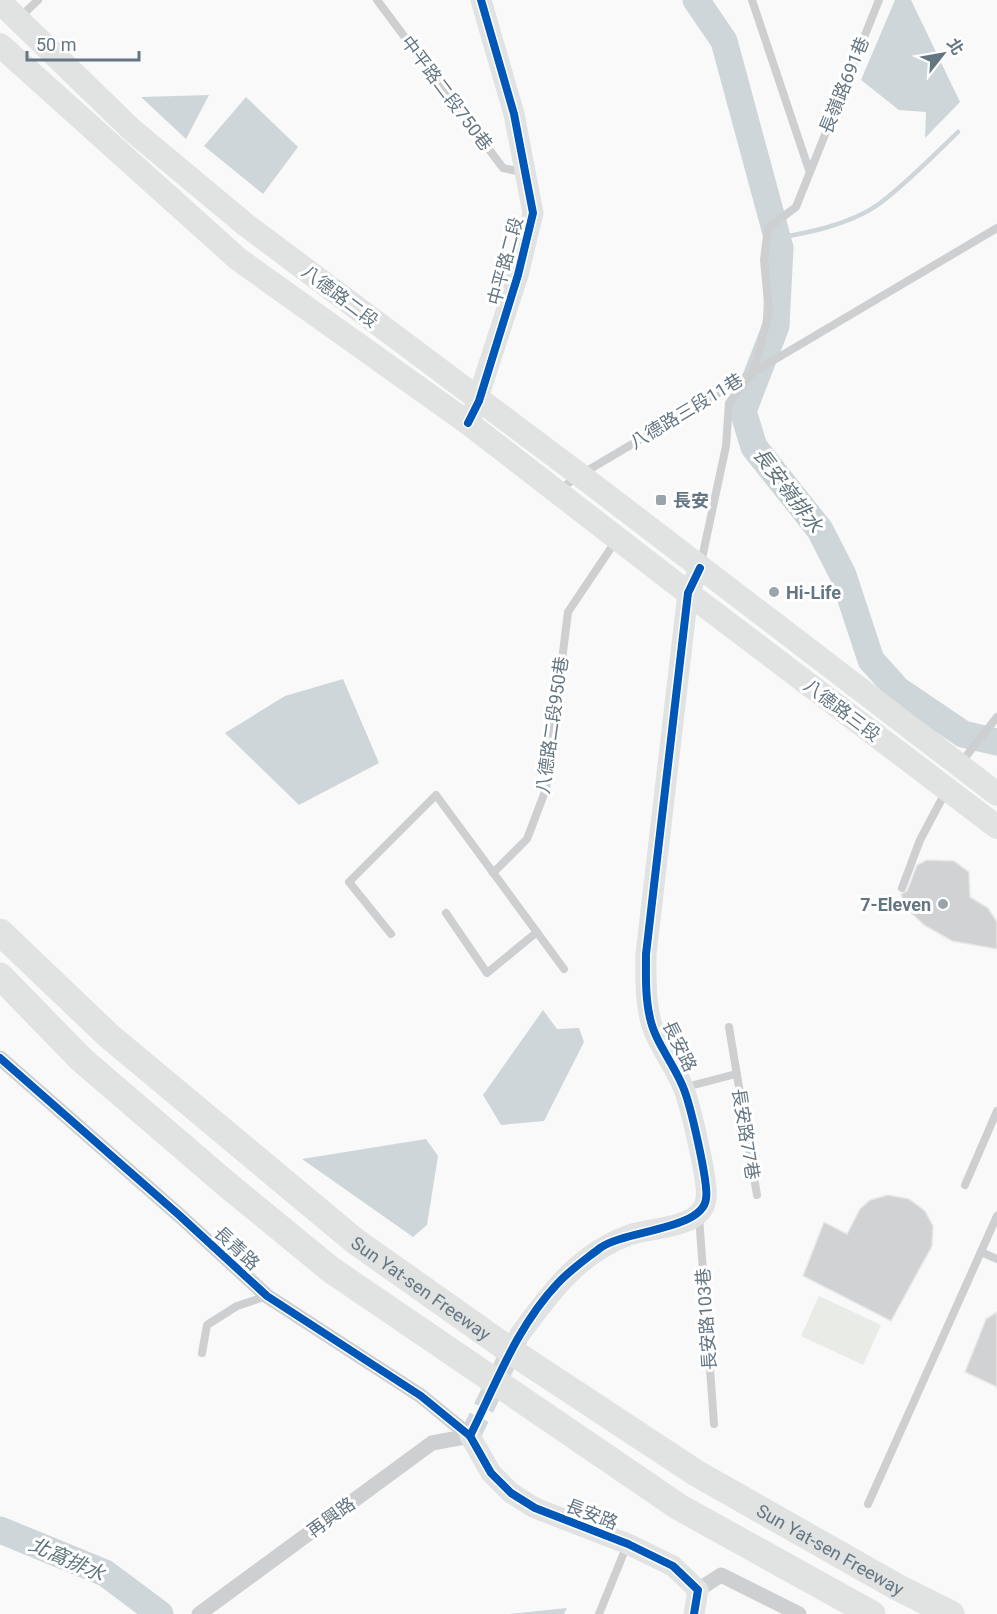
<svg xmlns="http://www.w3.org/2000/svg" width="997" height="1614" font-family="Roboto,'Noto Sans TC',sans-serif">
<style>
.green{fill:#e8ebe6}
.water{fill:#ced6d9}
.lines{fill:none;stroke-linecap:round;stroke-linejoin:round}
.stream{stroke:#ced6d9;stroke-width:4.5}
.river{stroke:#ced6d9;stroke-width:27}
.building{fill:#d0d2d3;stroke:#e8e8e8;stroke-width:1.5}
.secondary-tunnel{stroke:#d4d8dc;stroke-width:21;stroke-dasharray:21 10;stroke-linecap:butt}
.lane{stroke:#cecfd0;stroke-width:8}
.street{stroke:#cecfd0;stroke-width:15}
.secondary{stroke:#e1e2e2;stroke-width:21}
.primary{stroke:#e1e2e2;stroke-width:24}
.highway{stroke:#e1e2e2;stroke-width:27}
.cycleway-casing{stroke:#fff;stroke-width:11}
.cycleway{stroke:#0057b8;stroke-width:8}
.poi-dot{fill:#99a4ac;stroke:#fff;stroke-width:2}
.labels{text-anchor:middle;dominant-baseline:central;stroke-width:6;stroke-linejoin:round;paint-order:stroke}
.street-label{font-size:18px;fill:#657683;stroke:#fff}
.poi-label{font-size:18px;font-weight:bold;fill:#657683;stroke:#fff;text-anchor:start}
.water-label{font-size:20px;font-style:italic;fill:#60757c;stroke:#fff}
</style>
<rect width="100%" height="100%" fill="#f9f9f9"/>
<polygon class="green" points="819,1296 881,1325 863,1365 801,1336"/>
<g class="water">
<polygon points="895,0 911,0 960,102 925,138 926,112 899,110 861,80"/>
<polygon points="209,95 186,139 141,97"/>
<polygon points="246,97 298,147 263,194 204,146"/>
<polygon points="343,679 379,763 299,805 225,733 285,696"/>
<polygon points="543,1010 557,1029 579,1028 584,1042 544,1121 501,1125 483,1095"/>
<polygon points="426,1139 438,1156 427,1225 413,1237 302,1159"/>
<polygon points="567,1608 564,1614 509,1614"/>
</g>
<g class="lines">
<path class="stream" d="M 765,240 C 803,234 848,226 879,204 C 907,183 933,156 958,132"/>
<g class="river">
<polyline points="696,0 724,41 780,248 776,326 743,411 754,447 820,530 843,575 871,660 898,690 963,734 997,742"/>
<polyline points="0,1530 105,1573 160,1614"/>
</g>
</g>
<g class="building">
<polygon points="927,860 954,861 969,872 970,897 988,908 997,922 997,949 952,941 924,925 906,908 901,894 907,891 917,865"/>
<polygon points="888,1195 909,1199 925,1211 933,1226 932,1246 891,1321 803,1276 824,1222 847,1234 860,1209 870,1200"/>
<polygon points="997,1312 997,1387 965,1372 986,1319"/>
</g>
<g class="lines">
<polyline class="secondary-tunnel" points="470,1436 518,1337"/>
<g class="lane">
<polyline points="377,0 503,168 522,172"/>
<polyline points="752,0 809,170"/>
<polyline points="19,18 38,0"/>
<polyline points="559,490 580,475 997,228"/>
<polyline points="701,563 726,446 729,403 754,370 769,313 764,260 768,228 796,207 879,0"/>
<polyline points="960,764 997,717"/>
<polyline points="493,873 527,839 546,789 568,612 615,542"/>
<polyline points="902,888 920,840 945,793"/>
<polyline points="446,913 487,973 537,932"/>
<polyline points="391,934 349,882 436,795 564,969"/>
<polyline points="729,1027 757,1195"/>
<polyline points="686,1087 736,1074"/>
<polyline points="965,1185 997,1111"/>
<polyline points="699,1216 714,1424"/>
<polyline points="981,1252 997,1259"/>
<polyline points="202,1353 207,1325 237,1306 267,1296"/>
<polyline points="868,1504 997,1216"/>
<polyline points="599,1614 627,1545"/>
</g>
<g class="street">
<polyline points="0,1058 179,1215 267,1296 421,1396 470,1436"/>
<polyline points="698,1590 721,1575 799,1614"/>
<polyline points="199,1614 432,1443 470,1436"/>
</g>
<g class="secondary">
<polyline points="473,413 518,275 533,213 514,114 481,0"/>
<path d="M 520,1334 C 551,1292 578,1254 629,1235 C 652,1227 702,1229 706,1199 C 709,1184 690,1103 683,1087 C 674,1064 655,1042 650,1018 C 645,997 646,975 646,954 L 688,593 L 700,568"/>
<polyline points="470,1436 491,1473 511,1493 535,1508 628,1544 673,1566 698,1590 694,1614"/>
</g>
<g class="primary">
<polyline points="0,2 132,130 246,225 580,475 997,794"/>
<polyline points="0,45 238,259 468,423 688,593 997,827"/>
</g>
<g class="highway">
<path id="s1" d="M 0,932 L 109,1036 L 355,1241 L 505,1347 L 696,1473 L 897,1587 L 951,1614"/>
<polyline points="0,976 82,1060 224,1182 330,1269 679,1507 872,1614"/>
</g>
<g class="cycleway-casing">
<g id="cycleway">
<polyline points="468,423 479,401 518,275 533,213 514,114 481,0"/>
<polyline points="0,1058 179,1215 267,1296 421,1396 470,1436 491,1473 511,1493 535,1508 628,1544 673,1566 698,1590 694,1614"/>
<path d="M 470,1436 C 496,1384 517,1326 558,1283 C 570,1270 586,1259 600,1248 C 625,1230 702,1230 706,1199 C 709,1184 690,1103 683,1087 C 674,1064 655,1042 650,1018 C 645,997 646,975 646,954 L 688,593 L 700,568"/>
</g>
</g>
<use href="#cycleway" class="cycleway"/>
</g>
<g class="poi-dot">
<rect x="655" y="494" width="12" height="12" rx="3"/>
<circle cx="774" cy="592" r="6"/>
<circle cx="943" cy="904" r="6"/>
</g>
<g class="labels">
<g class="street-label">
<text transform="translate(844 85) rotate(-68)">長嶺路691巷</text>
<text transform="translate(447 93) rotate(53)">中平路二段750巷</text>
<text transform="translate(505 261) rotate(-75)">中平路二段</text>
<text transform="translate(340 296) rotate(37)">八德路二段</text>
<text transform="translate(686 411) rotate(-31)">八德路三段11巷</text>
<text transform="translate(842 710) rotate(37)">八德路三段</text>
<text transform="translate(552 725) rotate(-82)">八德路二段950巷</text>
<text transform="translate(680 1046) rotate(64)">長安路</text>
<text transform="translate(746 1134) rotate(81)">長安路77巷</text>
<text transform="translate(237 1248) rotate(43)">長青路</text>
<text stroke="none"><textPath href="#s1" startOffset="552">Sun Yat-sen Freeway</textPath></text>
<text transform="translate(706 1319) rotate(-94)">長安路103巷</text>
<text transform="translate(592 1514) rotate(21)">長安路</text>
<text transform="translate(331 1517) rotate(-36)">再興路</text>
<text stroke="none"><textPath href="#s1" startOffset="1038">Sun Yat-sen Freeway</textPath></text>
</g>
<g class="poi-label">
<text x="673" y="500">長安</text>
<text x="786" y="592">Hi-Life</text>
<text x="931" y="904" text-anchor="end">7-Eleven</text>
</g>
<g class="water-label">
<text transform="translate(788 490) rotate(53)">長安嶺排水</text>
<text transform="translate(67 1559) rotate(24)">北窩排水</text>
</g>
</g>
<g transform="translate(943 54) rotate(59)" stroke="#ffffff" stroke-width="4.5" paint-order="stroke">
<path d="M0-4.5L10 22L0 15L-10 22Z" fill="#657683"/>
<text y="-9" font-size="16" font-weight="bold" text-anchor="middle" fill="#657683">北</text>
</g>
<path d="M27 51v9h112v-9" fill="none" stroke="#657683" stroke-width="3"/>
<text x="36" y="51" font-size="18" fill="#657683" stroke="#ffffff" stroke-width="4.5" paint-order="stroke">50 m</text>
</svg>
